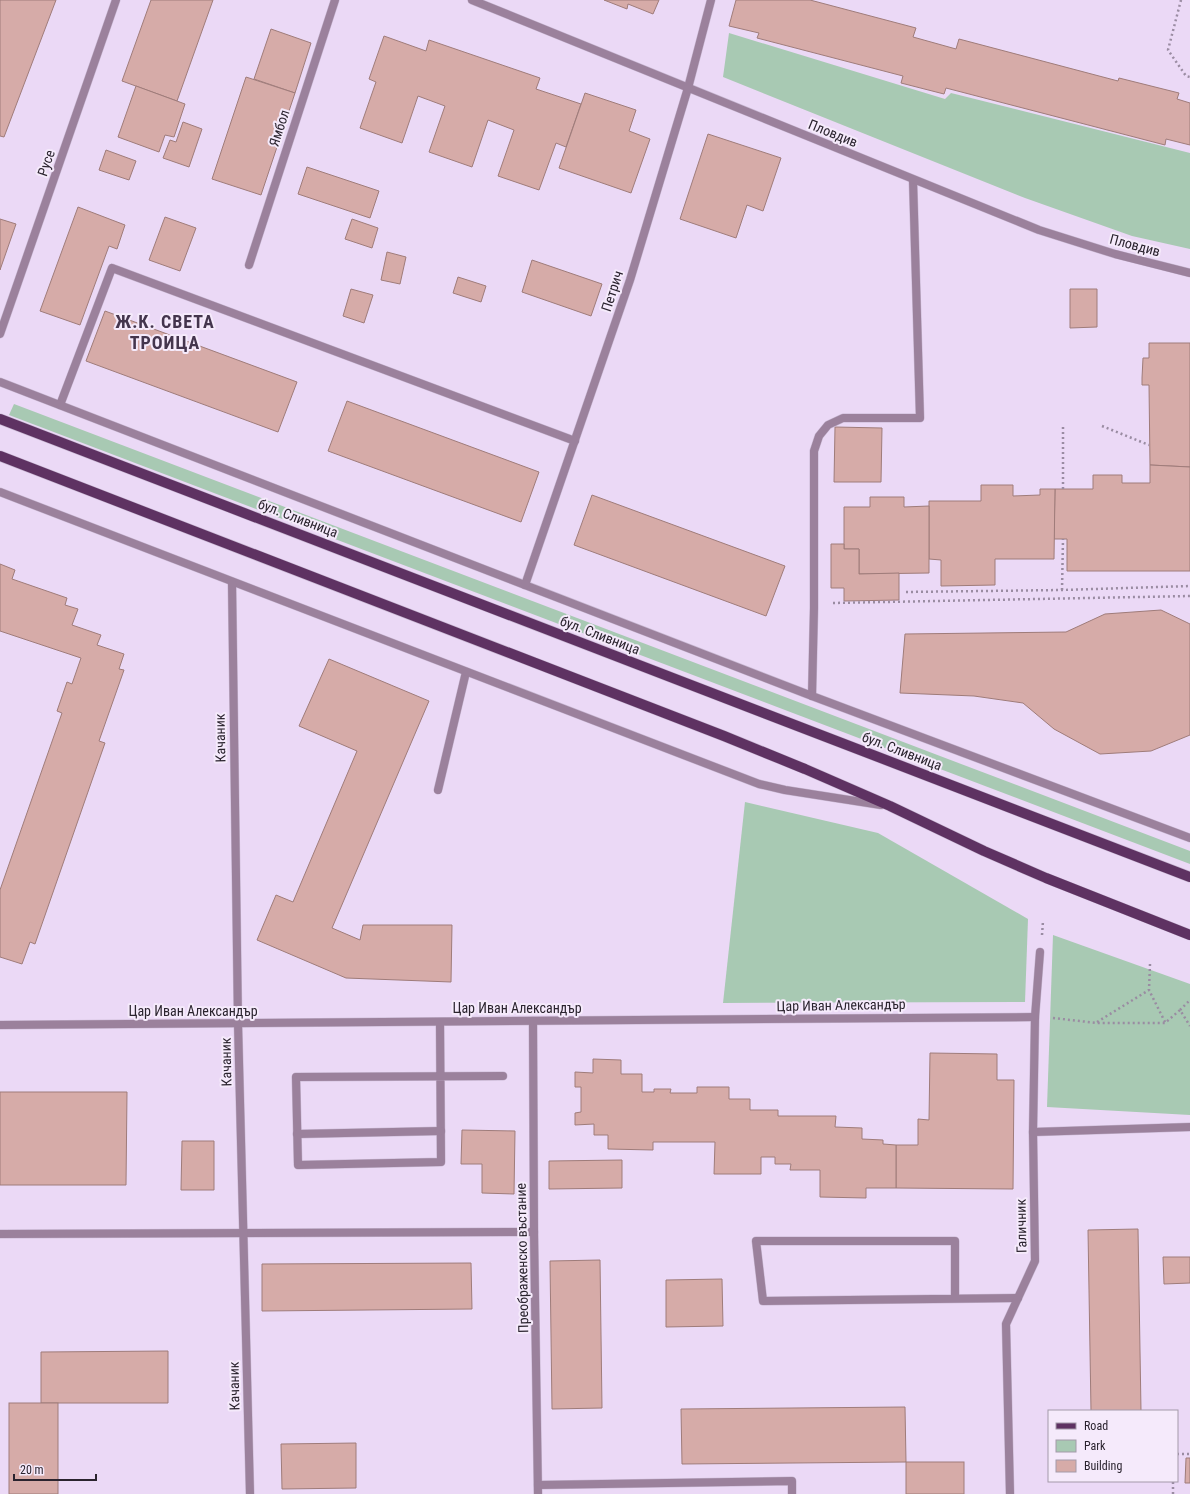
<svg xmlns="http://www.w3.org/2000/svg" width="1190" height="1494" font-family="'Roboto Condensed',sans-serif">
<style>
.green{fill:#a8c9b3}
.building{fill:#d6aba8;stroke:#9f7c7a}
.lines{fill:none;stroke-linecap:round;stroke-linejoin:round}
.service-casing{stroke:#c8b8d2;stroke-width:9}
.minor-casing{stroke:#c8b8d2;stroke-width:9}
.primary-casing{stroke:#c8b8d2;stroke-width:11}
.path{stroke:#9a8ca2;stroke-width:2.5;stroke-dasharray:2 3;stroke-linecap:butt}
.service{stroke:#9b819c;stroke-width:8}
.minor{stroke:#9b819c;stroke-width:8}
.primary{stroke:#5e3262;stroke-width:10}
.labels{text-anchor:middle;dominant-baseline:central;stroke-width:4;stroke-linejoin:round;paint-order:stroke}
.street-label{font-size:14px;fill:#2a232e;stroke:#f5eafb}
.district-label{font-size:18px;font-weight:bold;letter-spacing:1px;fill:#44354d;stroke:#f5eafb}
</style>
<rect width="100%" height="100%" fill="#ebd9f6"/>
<g class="green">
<polygon points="729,33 945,99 951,93 1190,153 1190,249 1132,236 1025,198 723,77"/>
<polygon points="14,404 1190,851 1190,864 9,415"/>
<polygon points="745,802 878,833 1028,919 1025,1002 723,1003"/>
<polygon points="1053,935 1190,984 1190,1115 1047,1107"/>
</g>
<g class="building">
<polygon points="0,0 56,0 4,137 0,136"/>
<polygon points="151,0 213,0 177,101 122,81"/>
<polygon points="604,0 659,0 653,14 628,4 627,9"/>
<polygon points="736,0 810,0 916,28 913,37 956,49 959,39 1118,81 1119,78 1179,93 1177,99 1190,103 1190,145 1166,139 1165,145 946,88 944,94 901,83 903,76 757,38 759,33 729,26"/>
<polygon points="271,29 311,43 295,93 254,79"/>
<polygon points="384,36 426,51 429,40 540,78 536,89 581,104 566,147 556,143 539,190 498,176 514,130 488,120 472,167 429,152 445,106 418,96 402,143 360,128 376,82 369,79"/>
<polygon points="246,77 295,93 261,195 212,179"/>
<polygon points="136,86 185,104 174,137 165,135 159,152 118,137"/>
<polygon points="585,93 636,110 629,131 650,139 631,193 559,168"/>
<polygon points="183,122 202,129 189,167 163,158 170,140 176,142"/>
<polygon points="708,134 781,158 763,211 747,205 736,238 680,219"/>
<polygon points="106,150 136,161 129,180 99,170"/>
<polygon points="307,167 379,191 370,218 298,194"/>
<polygon points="78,207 125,225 117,249 109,246 80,325 40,311"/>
<polygon points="165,217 196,228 180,271 149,260"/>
<polygon points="0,219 16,224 0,270"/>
<polygon points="352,219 378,228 372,248 345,239"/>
<polygon points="387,252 406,257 400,284 381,280"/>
<polygon points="532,260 602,284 591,316 522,292"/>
<polygon points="458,277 486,286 481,302 453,293"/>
<polygon points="351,289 373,295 364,323 343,316"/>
<polygon points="1070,289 1097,289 1097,327 1070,328"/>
<polygon points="105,311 297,382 278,432 86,361"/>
<polygon points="1149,343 1190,343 1190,467 1150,465 1149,385 1142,385 1142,378 1143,358 1149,358"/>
<polygon points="347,401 539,472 521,522 328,451"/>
<polygon points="835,427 882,428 881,482 834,482"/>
<polygon points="1150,465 1190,467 1190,571 1067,571 1067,539 1054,539 1055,489 1093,489 1093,475 1122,475 1122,483 1150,483"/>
<polygon points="981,485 1013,485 1013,496 1040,495 1040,489 1055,489 1054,559 995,559 995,585 941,586 941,560 929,559 929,501 981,501"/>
<polygon points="592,495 785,566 766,616 574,545"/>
<polygon points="870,497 904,497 904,507 929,506 929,573 859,574 859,549 844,549 844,507 870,507"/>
<polygon points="831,544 844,544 844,549 859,549 859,574 899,573 899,600 844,601 844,588 831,588"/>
<polygon points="0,564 15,570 12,579 67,598 65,605 78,609 72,625 101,635 97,645 124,654 119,669 124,670 99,741 105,743 35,944 30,942 22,964 0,957 0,890 62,713 57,711 67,682 72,684 81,658 0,631"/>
<polygon points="1161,610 1190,624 1190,735 1151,751 1100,754 1054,729 1023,703 974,696 900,693 905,634 1066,632 1105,614"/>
<polygon points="329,659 429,701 332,928 360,940 363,925 452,925 451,982 346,978 257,940 276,895 293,902 357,751 299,726"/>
<polygon points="930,1053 997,1054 997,1080 1014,1080 1013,1189 896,1188 896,1145 918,1145 918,1119 929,1120"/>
<polygon points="593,1059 621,1060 621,1074 642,1074 642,1092 654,1092 654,1089 671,1089 670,1093 697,1093 697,1087 729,1087 729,1099 750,1099 750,1110 778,1110 778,1116 836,1116 835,1127 862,1128 862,1139 883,1140 883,1144 896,1145 896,1188 866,1188 866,1198 820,1197 820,1170 790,1170 791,1164 775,1164 775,1157 761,1157 761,1174 714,1174 715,1142 653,1142 653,1150 608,1149 608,1135 594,1135 594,1124 575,1125 575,1113 581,1112 581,1087 575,1087 575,1072 593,1073"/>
<polygon points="0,1092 127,1092 126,1185 0,1185"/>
<polygon points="462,1130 515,1131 514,1194 482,1193 482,1164 461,1164"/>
<polygon points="182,1141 214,1141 214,1190 181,1190"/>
<polygon points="622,1160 622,1188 549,1189 549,1161"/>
<polygon points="1138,1229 1141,1411 1091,1411 1088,1230"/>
<polygon points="1163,1257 1190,1257 1190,1283 1164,1284"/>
<polygon points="600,1260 602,1408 552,1409 550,1261"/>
<polygon points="471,1263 472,1309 262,1311 262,1264"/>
<polygon points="722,1279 723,1326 666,1327 666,1280"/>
<polygon points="168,1351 168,1403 41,1403 41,1352"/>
<rect x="9" y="1403" width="49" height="91"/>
<polygon points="905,1407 906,1462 682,1464 681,1409"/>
<polygon points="356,1443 356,1488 282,1489 281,1444"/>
<polygon points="1186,1458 1190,1458 1190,1483 1185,1483"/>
<rect x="906" y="1462" width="58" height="32"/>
</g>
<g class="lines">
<g class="service-casing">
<g id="service">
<polyline points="60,405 112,268 575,441"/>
<polyline points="812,696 814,608 814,451 819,436 828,425 843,418 920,418 913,180"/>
<polyline points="438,790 466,672"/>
<polyline points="440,1022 441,1162 298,1165 296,1077 503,1076"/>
<polyline points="297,1134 441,1131"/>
<polyline points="0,1234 534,1232"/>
<polyline points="955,1298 955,1241 756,1241 763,1301 1018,1298"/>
</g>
</g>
<g class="minor-casing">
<g id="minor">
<polyline points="472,0 1039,230 1115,254 1190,273"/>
<polyline points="249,265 335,0"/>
<polyline points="0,334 116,0"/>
<polyline points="0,382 812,696 1190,838"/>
<polyline points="0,492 759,784 785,790 881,805"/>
<polyline points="232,582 238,1023 250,1494"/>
<polyline points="525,585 630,280 688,88 711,0"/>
<polyline points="533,1021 534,1232 538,1494"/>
<polyline points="0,1025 1035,1017"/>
<polyline points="1033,1132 1190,1127"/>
<polyline points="538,1485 792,1481 792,1494"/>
<polyline points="1010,1494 1006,1324 1035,1261 1033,1132 1035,1017 1040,952"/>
</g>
</g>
<g class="primary-casing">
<g id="primary">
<polyline points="0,419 1190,877"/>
<polyline points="0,456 724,736 805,769 890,806 984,851 1046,878 1190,935"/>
</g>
</g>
<g class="path">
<polyline points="1181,0 1168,50 1186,76 1190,77"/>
<polyline points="1102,426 1149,445"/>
<polyline points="1063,427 1063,489"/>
<polyline points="1062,590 1063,539"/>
<polyline points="906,592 1062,590 1190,586"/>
<polyline points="833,603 1190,596"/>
<polyline points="1042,935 1043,921"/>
<polyline points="1150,964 1149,990 1165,1022"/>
<polyline points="1180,1010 1190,1000"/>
<polyline points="1053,1018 1097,1023 1165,1023 1180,1010 1190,1026"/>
<polyline points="1097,1022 1149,990"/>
<polyline points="1177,1454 1190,1454"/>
<polyline points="1173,1494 1173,1481"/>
</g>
<use href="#service" class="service"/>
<use href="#minor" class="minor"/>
<use href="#primary" class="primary"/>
</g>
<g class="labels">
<g class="street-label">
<text transform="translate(279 128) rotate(-72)">Ямбол</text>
<text transform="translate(833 133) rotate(22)">Пловдив</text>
<text transform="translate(46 163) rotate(-71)">Русе</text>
<text transform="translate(1135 245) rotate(15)">Пловдив</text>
<text transform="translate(612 291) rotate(-72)">Петрич</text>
<text transform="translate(298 518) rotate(21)">бул. Сливница</text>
<text transform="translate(600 635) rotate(21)">бул. Сливница</text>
<text transform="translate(220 738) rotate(-91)">Качаник</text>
<text transform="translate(902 751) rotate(21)">бул. Сливница</text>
<text transform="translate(841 1005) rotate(-1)">Цар Иван Александър</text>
<text x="517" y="1008">Цар Иван Александър</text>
<text x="193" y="1011">Цар Иван Александър</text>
<text transform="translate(226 1062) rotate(-91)">Качаник</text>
<text transform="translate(1021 1226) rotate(-91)">Галичник</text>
<text transform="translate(522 1258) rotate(-91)">Преображенско въстание</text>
<text transform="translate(234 1386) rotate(-91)">Качаник</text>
</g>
<g class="district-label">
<text x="165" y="321">Ж.К. СВЕТА<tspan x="165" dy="21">ТРОИЦА</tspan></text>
</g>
</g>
<rect x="1048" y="1410" width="130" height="72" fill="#f5eafb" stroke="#a49aa9"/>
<rect x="1056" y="1423" width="20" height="6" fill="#5e3262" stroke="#a49aa9"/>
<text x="1084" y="1430" font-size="12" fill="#2a232e">Road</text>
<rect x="1056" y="1440" width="20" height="12" fill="#a8c9b3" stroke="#a49aa9"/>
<text x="1084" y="1450" font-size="12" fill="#2a232e">Park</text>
<rect x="1056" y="1460" width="20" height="12" fill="#d6aba8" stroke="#a49aa9"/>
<text x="1084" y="1470" font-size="12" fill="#2a232e">Building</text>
<path d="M14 1474v6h82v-6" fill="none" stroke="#2a232e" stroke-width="2"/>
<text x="20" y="1474" font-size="12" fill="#2a232e" stroke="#f5eafb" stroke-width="3" paint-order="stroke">20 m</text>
</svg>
